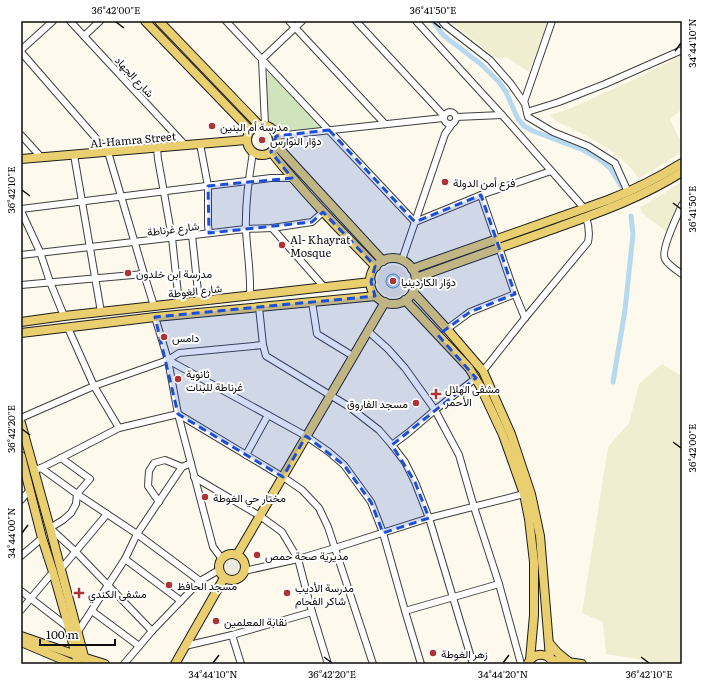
<svg xmlns="http://www.w3.org/2000/svg" width="703" height="685" font-family="Literata,Vazirmatn,serif">
<style>
.farmland{fill:#f0eed0}
.green{fill:#cfe4bb}
.plaza{fill:#ece9dd}
.water{fill:#b7d9ef;stroke:#468cbf}
.lines{fill:none;stroke-linecap:round;stroke-linejoin:round}
.canal{stroke:#b7d9ef;stroke-width:5}
.minor-casing{stroke:#3f3f3f;stroke-width:8}
.major-casing{stroke:#1d1d1d;stroke-width:10}
.minor{stroke:#fff;stroke-width:6}
.major{stroke:#eacf70;stroke-width:8}
.marked{fill:#1d4ed8;fill-opacity:0.2;stroke:#1d4ed8;stroke-width:3;stroke-dasharray:8 5;stroke-linejoin:round}
.ticks{fill:none;stroke:#0c0c0c;stroke-width:1.5}
.poi-dot{fill:#ad3336;stroke:#fff;stroke-width:1.5}
.labels{text-anchor:middle;dominant-baseline:central;stroke-width:4;stroke-linejoin:round;paint-order:stroke}
.street-label{font-size:11px;fill:#0c0c0c;stroke:#fff}
.poi-label{font-size:11px;fill:#0c0c0c;stroke:#fff;text-anchor:start}
.neatline{fill:none;stroke:#0c0c0c;stroke-width:1.5}
.ticks-label{font-size:10px;text-anchor:middle;fill:#0c0c0c}
</style>
<rect width="100%" height="100%" fill="#fdfaed"/>
<g class="farmland">
<polygon points="450,21 548,21 529,72 506,57 500,59 492,55"/>
<polygon points="682,55 682,109 670,119 678,136 682,142 682,152 673,158 639,178 629,166 609,149 585,135 556,121 550,115 569,109 640,77"/>
<polygon points="682,181 682,201 668,233 642,213 640,207 660,196"/>
<polygon points="662,364 682,376 682,664 667,664 606,654 603,622 582,613 608,447 629,423 639,384"/>
</g>
<path class="green" d="M 268,69 L 322,128 L 280,131 C 275,125 272,122 264,119 Z"/>
<g class="plaza">
<circle cx="262" cy="140" r="6"/>
<circle cx="393" cy="281" r="16"/>
<circle cx="232" cy="567" r="8"/>
</g>
<circle class="water" cx="393" cy="281" r="7"/>
<g class="lines">
<g class="canal">
<polyline points="433,21 443,35 482,65 499,82 506,92 518,119 524,126 533,131 583,150 598,158 610,168 621,186"/>
<polyline points="613,382 625,310 633,234 631,216"/>
</g>
<g class="minor-casing">
<g id="minor">
<polyline points="70,21 185,145"/>
<polyline points="226,21 415,222 481,195 551,171"/>
<polyline points="289,21 385,124"/>
<polyline points="356,21 444,116"/>
<polyline points="416,21 502,115 584,208"/>
<polyline points="442,21 445,25 490,60 511,84 525,104 528,117 553,132 588,146 615,163 628,192"/>
<polyline points="84,36 100,21"/>
<polyline points="21,50 53,21"/>
<polyline points="21,52 108,152 144,274"/>
<polyline points="524,102 552,21"/>
<circle cx="450" cy="118" r="6"/>
<polyline points="527,112 559,102 605,84 682,50"/>
<polyline points="456,117 502,115"/>
<polyline points="265,125 262,59 302,21"/>
<polyline points="21,135 41,157"/>
<polyline points="276,136 443,118"/>
<polyline points="200,144 208,186 208,225 209,233"/>
<polyline points="157,148 158,159 172,238 179,303"/>
<polyline points="74,155 101,312"/>
<polyline points="481,195 515,294 525,318"/>
<path d="M 682,205 C 678,214 660,251 665,259 C 668,265 676,270 682,274"/>
<polyline points="21,209 271,178 292,178"/>
<polyline points="21,211 40,252 50,282 64,316"/>
<polyline points="272,228 324,287"/>
<polyline points="192,235 199,301"/>
<polyline points="21,255 246,229 272,228 312,222 323,212"/>
<polyline points="402,260 445,134 452,124"/>
<polyline points="21,285 144,274 154,306"/>
<path d="M 250,295 C 251,273 247,252 246,230 C 245,204 249,178 253,152"/>
<polyline points="312,302 317,334 353,356"/>
<polyline points="259,307 263,345 266,356 348,406 379,430 392,445 405,462 415,482 429,518 473,664"/>
<polyline points="447,329 470,312 515,294"/>
<polyline points="368,331 388,349 405,368 435,410 408,433 392,445"/>
<polyline points="168,360 179,353 263,345"/>
<path d="M 483,371 L 525,318 L 588,242 C 590,233 589,226 586,217"/>
<polyline points="476,378 435,410 459,455 474,507 499,584 521,664"/>
<polyline points="21,418 94,386 168,360 306,436 329,452 344,465 371,502 383,533 405,611 421,664"/>
<polyline points="119,428 178,414 168,360 155,317"/>
<polyline points="246,455 268,415"/>
<polyline points="61,458 90,479 77,494 76,504 71,513 63,520 50,528 76,552 152,631"/>
<polyline points="41,468 77,494 137,534 200,581"/>
<polyline points="34,470 41,468 61,458 119,428 94,386 68,328"/>
<polyline points="21,500 30,490"/>
<polyline points="159,502 148,486 149,471 154,463 165,460 182,467"/>
<polyline points="21,556 42,538"/>
<polyline points="125,559 181,601"/>
<polyline points="222,559 213,547 178,414 283,477 302,490 319,508 328,527 373,664"/>
<polyline points="61,569 107,514"/>
<polyline points="244,571 298,559 335,548 429,518 524,494"/>
<polyline points="21,591 69,628"/>
<polyline points="21,610 53,572"/>
<polyline points="92,611 139,646"/>
<polyline points="405,611 499,584"/>
<polyline points="312,612 328,664"/>
<polyline points="77,633 125,559 137,534 182,467 191,463"/>
<polyline points="232,635 241,664"/>
<polyline points="185,646 232,635 312,612 298,559 282,532 260,516 194,477"/>
<polyline points="124,664 152,631 200,581 219,570"/>
</g>
</g>
<g class="major-casing">
<g id="major">
<polyline points="145,21 250,130"/>
<polyline points="159,21 259,125"/>
<circle cx="262" cy="140" r="15"/>
<polyline points="276,145 383,261"/>
<path d="M 271,152 C 303,192 339,229 376,267"/>
<polyline points="21,159 246,140"/>
<circle cx="393" cy="281" r="23"/>
<path d="M 412,269 L 608,200 C 634,190 658,178 682,163"/>
<path d="M 416,278 C 459,262 502,247 545,232 C 592,215 640,199 682,172"/>
<polyline points="413,292 447,329 483,371 511,434 531,494 540,536 550,658"/>
<polyline points="405,300 469,368 480,386 503,435 524,494 529,519 534,562 534,615 530,660"/>
<polyline points="21,322 64,316 371,282"/>
<polyline points="21,333 155,317 376,296"/>
<polyline points="21,423 50,528 86,664"/>
<polyline points="21,456 42,538 53,572 69,628 78,664"/>
<circle cx="232" cy="567" r="13"/>
<polyline points="237,555 385,302"/>
<polyline points="21,636 76,655 105,664"/>
<polyline points="21,642 73,664"/>
<polyline points="550,644 557,652 568,661"/>
<polyline points="552,660 582,664"/>
<path d="M 528,663 C 535,651 549,653 554,664"/>
<polyline points="175,664 224,578"/>
</g>
</g>
<use href="#minor" class="minor"/>
<use href="#major" class="major"/>
</g>
<path class="marked" d="M 329,130 L 415,222 L 481,195 L 515,294 L 470,312 L 438,335 L 476,378 L 392,445 L 415,482 L 429,518 L 383,533 L 371,502 L 344,465 L 306,436 L 283,477 L 178,414 L 155,317 L 375,296 L 371,282 L 375,266 L 323,212 L 312,222 L 209,233 L 208,186 L 292,178 L 271,152 L 276,136 Z"/>
<path class="ticks" d="M 116,22 L 124,28M 433,22 L 441,28M 675,51 L 681,43M 22,190 L 30,196M 673,203 L 681,209M 22,429 L 30,435M 673,442 L 681,448M 22,533 L 28,525M 324,657 L 332,663M 641,657 L 649,663M 213,663 L 219,655M 503,663 L 509,655"/>
<g class="poi-dot">
<circle cx="212" cy="126" r="4"/>
<circle cx="262" cy="140" r="4"/>
<circle cx="445" cy="182" r="4"/>
<circle cx="282" cy="245" r="4"/>
<circle cx="128" cy="273" r="4"/>
<circle cx="393" cy="281" r="4"/>
<circle cx="164" cy="337" r="4"/>
<circle cx="178" cy="379" r="4"/>
<path d="M434 388h4v4h4v4h-4v4h-4v-4h-4v-4h4z"/>
<circle cx="416" cy="403" r="4"/>
<circle cx="205" cy="497" r="4"/>
<circle cx="257" cy="555" r="4"/>
<circle cx="169" cy="585" r="4"/>
<path d="M77 587h4v4h4v4h-4v4h-4v-4h-4v-4h4z"/>
<circle cx="287" cy="593" r="4"/>
<circle cx="216" cy="621" r="4"/>
<circle cx="433" cy="653" r="4"/>
</g>
<g class="labels">
<g class="street-label">
<text transform="translate(135 76) rotate(47)">شارع الجهاد</text>
<text transform="translate(133 139) rotate(-5)">Al-Hamra Street</text>
<text transform="translate(173 228) rotate(-7)">شارع غرناطة</text>
<text transform="translate(195 290) rotate(-6)">شارع الغوطة</text>
</g>
<g class="poi-label">
<text x="220" y="126">مدرسة أم البنين</text>
<text x="270" y="140">دوّار النوارس</text>
<text x="453" y="182">فرع أمن الدولة</text>
<text x="290" y="239">Al- Khayrat<tspan x="290" dy="13">Mosque</tspan></text>
<text x="136" y="273">مدرسة ابن خلدون</text>
<text x="401" y="281">دوّار الكاردينيا</text>
<text x="172" y="337">دامس</text>
<text x="186" y="373">ثانوية<tspan x="186" dy="13">غرناطة للبنات</tspan></text>
<text x="445" y="388">مشفى الهلال<tspan x="445" dy="13">الأحمر</tspan></text>
<text x="408" y="403" text-anchor="end">مسجد الفاروق</text>
<text x="213" y="497">مختار حي الغوطة</text>
<text x="265" y="555">مديرية صحة حمص</text>
<text x="177" y="585">مسجد الحافظ</text>
<text x="295" y="587">مدرسة الأديب<tspan x="295" dy="13">شاكر الفحام</tspan></text>
<text x="88" y="593">مشفى الكندي</text>
<text x="224" y="621">نقابة المعلمين</text>
<text x="441" y="653">زهر الغوطة</text>
</g>
</g>
<rect width="703" height="685" fill="none" stroke="#ffffff" stroke-width="44"/>
<path d="M40 639v6h75v-6" fill="none" stroke="#0c0c0c" stroke-width="2"/>
<text x="46" y="639" font-size="12" fill="#0c0c0c" stroke="#ffffff" stroke-width="3" paint-order="stroke">100 m</text>
<rect x="22" y="22" width="659" height="641" class="neatline"/>
<g class="ticks-label">
<text x="116" y="14">36°42'00"E</text>
<text x="433" y="14">36°41'50"E</text>
<text transform="translate(692 43) rotate(-90)" y="4">34°44'10"N</text>
<text transform="translate(11 190) rotate(-90)" y="4">36°42'10"E</text>
<text transform="translate(692 209) rotate(-90)" y="4">36°41'50"E</text>
<text transform="translate(11 429) rotate(-90)" y="4">36°42'20"E</text>
<text transform="translate(692 448) rotate(-90)" y="4">36°42'00"E</text>
<text transform="translate(11 533) rotate(-90)" y="4">34°44'00"N</text>
<text x="213" y="678">34°44'10"N</text>
<text x="332" y="678">36°42'20"E</text>
<text x="503" y="678">34°44'20"N</text>
<text x="649" y="678">36°42'10"E</text>
</g>
</svg>
